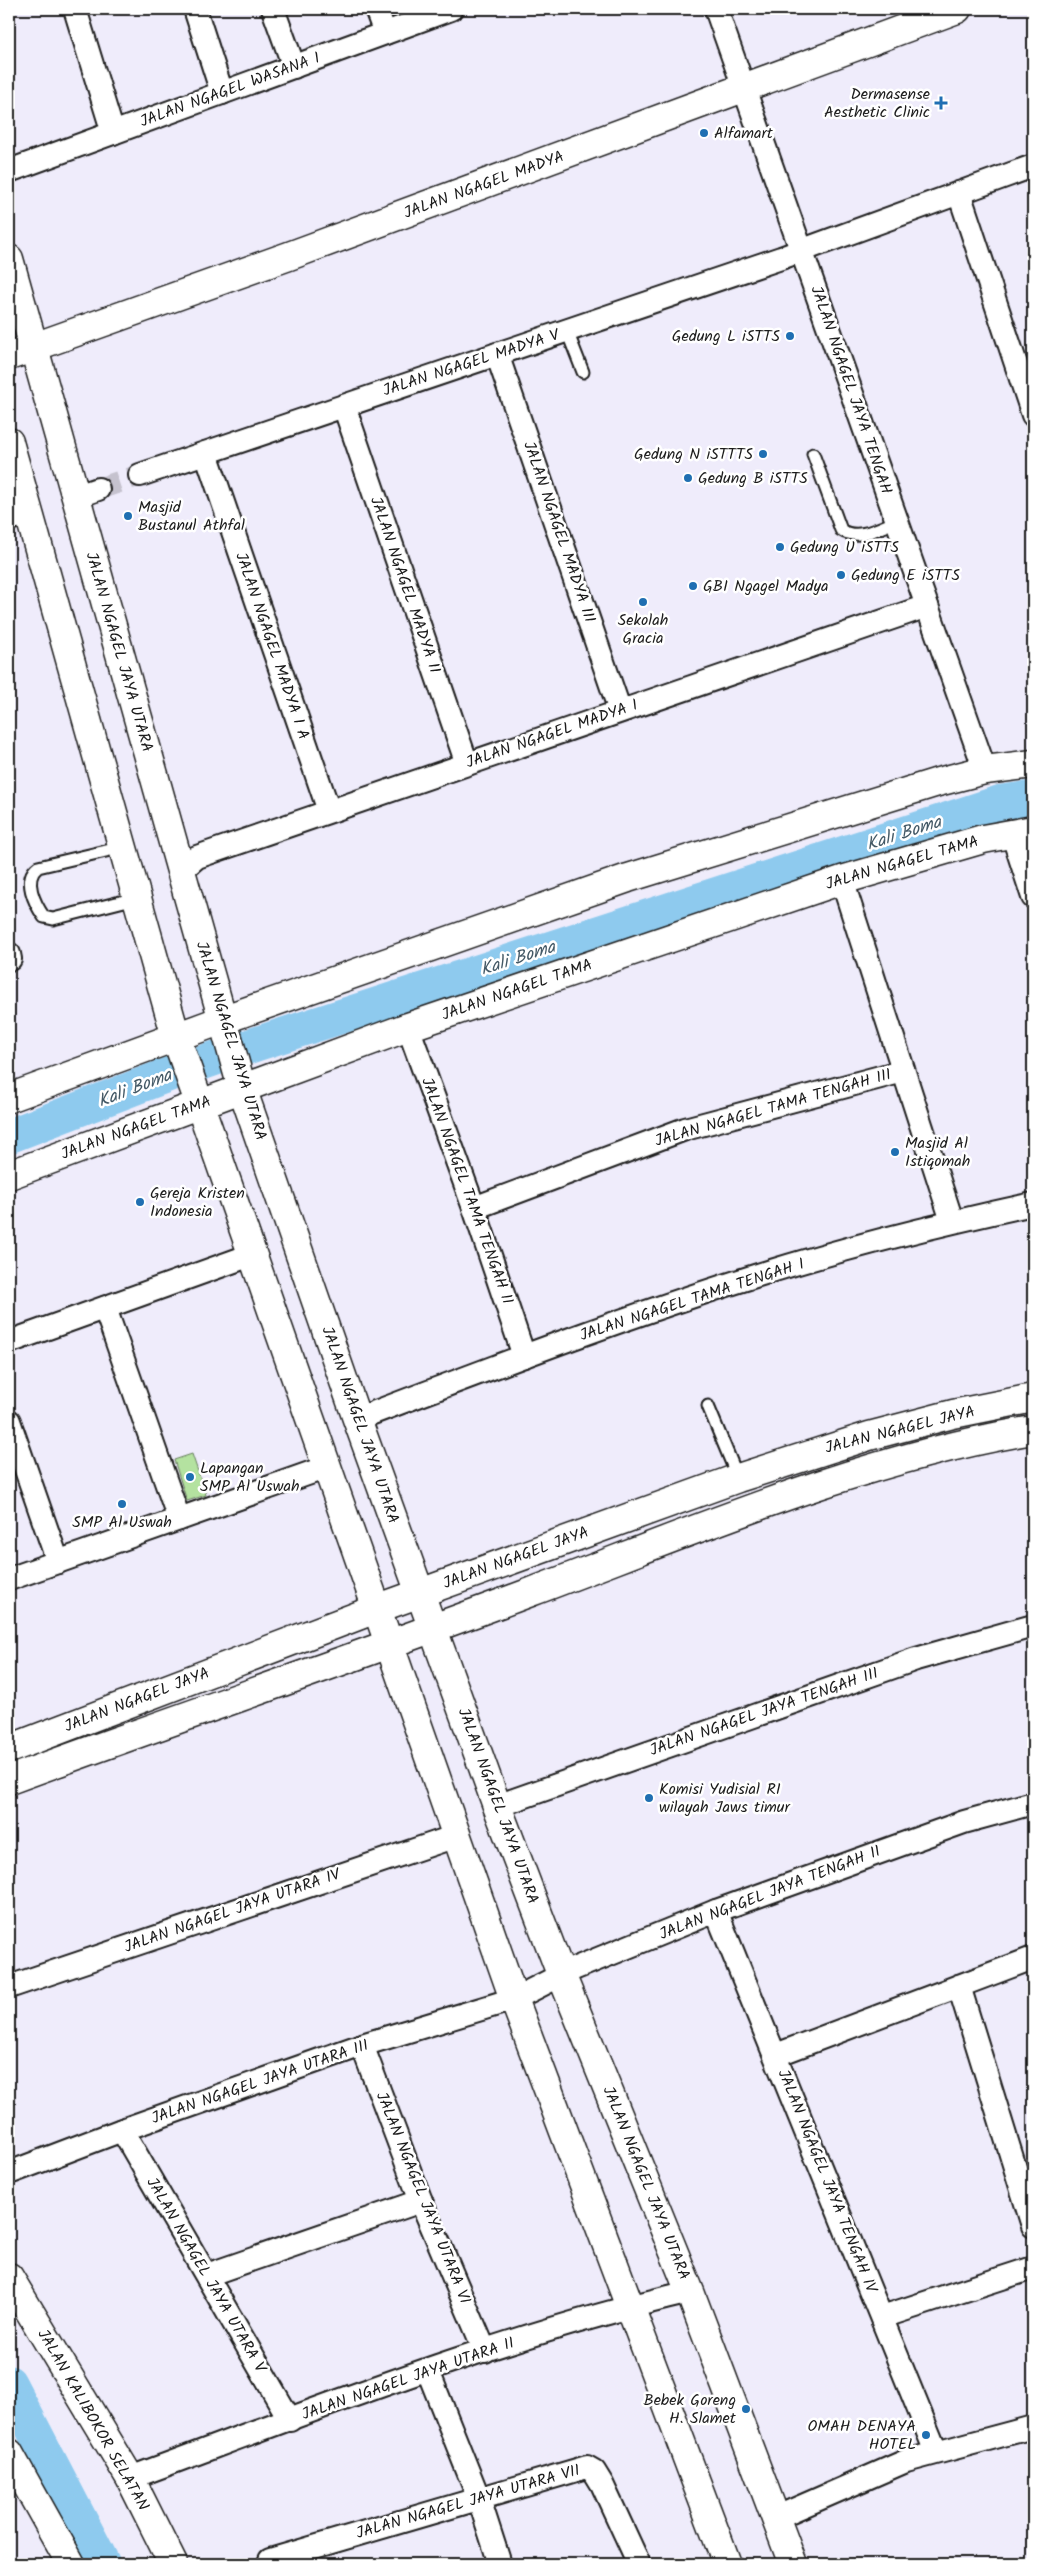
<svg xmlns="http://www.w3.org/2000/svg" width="1042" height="2573" font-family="Kalam,sans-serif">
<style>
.green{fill:#b4e2a0;stroke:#687f5e}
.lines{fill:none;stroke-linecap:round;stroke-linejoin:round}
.river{stroke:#8ecaee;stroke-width:35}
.minor-tunnel{stroke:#c5c2ce;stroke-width:22;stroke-dasharray:22 11;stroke-linecap:butt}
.service-casing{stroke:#1c1c1c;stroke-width:15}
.minor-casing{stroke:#1c1c1c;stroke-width:26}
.tertiary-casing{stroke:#1c1c1c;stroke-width:31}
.primary-casing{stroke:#1c1c1c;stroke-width:31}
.service{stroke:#fff;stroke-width:11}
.minor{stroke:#fff;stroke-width:22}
.tertiary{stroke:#fff;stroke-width:28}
.primary{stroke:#fff;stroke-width:28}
.poi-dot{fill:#1f6fb2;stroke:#fff;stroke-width:2}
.labels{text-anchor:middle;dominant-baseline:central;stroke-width:5;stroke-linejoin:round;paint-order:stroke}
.street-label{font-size:16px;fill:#1c1c1c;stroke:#fff}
.poi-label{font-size:16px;fill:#1c1c1c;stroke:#fff;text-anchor:start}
.water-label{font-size:18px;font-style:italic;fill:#445966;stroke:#fff}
</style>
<rect width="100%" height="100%" fill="#efecfb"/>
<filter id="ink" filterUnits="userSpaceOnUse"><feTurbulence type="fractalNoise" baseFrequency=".02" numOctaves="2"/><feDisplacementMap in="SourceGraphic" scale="10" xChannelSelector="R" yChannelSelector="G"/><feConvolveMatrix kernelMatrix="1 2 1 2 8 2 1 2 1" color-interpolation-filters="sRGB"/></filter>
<g filter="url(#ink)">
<polygon class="green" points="192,1454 206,1495 187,1501 174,1460"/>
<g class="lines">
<g class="river">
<polyline points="9,1136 170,1074 256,1044 1002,802 1033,798"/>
<polyline points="9,2383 103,2564"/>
</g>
<polyline class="minor-tunnel" points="98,489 140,475"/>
<g class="service-casing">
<g id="service">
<polyline points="567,331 583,372"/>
<path d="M 813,454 L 841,530 C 858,541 879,528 897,521"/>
<path d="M 123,847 L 38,867 C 22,879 35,904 44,917 L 53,919 L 136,898"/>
<polyline points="708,1406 738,1478"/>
</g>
</g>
<g class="minor-casing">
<g id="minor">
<polyline points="75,9 113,133"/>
<polyline points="195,9 222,93"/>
<polyline points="273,9 294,67"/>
<polyline points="376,9 385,33"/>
<polyline points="716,9 985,770"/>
<polyline points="9,171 451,9"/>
<polyline points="959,193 1033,415"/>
<polyline points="497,354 620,711"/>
<polyline points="344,406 467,764"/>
<polyline points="206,453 329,811"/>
<polyline points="140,475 781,258 1033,166"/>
<polyline points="75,497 98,489"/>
<polyline points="9,519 30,513"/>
<polyline points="1012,833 1033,897"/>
<polyline points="182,870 197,857 927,606"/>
<polyline points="842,880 952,1221"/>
<polyline points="9,954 10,959"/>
<polyline points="408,1027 474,1208 524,1356"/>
<polyline points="474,1208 685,1129 903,1071"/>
<polyline points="105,1308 179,1519"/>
<polyline points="9,1342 251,1255"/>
<path d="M 357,1419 C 489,1369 621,1318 755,1276 C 847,1247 940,1224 1033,1204"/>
<polyline points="9,1421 58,1562"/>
<polyline points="9,1579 327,1467"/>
<polyline points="497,1806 916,1659 1033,1626"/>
<polyline points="716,1911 936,2452"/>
<polyline points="959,1986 1033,2226"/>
<polyline points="9,1987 456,1836"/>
<polyline points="362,2045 421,2201 485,2351"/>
<polyline points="776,2055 1033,1958"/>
<polyline points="122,2130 290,2420"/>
<polyline points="9,2173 122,2130 362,2045 514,1999 571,1970 716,1911 964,1822 1033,1803"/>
<polyline points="207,2275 421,2201"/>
<polyline points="882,2317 1033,2268"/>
<polyline points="428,2371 479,2499 500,2564"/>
<path d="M 130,2478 C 312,2411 500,2336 690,2292"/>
<polyline points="775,2518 906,2461 1033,2427"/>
<polyline points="270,2560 587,2467 594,2471 602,2484 639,2564"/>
</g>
</g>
<g class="tertiary-casing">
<g id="tertiary">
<polyline points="9,259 242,1088 357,1419 497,1806 561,1974 690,2292 793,2564"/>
<polyline points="9,356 289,256 957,9"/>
<polyline points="9,442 176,1037 514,1999 727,2564"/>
<polyline points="9,1098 222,1020 628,878 938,782 985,770 1033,764"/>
<polyline points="9,1175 408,1027 842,880 983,839 1033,830"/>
<polyline points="9,2277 130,2478 173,2564"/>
<polyline points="9,2453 71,2564"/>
</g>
</g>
<g class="primary-casing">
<g id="primary">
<polyline points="9,1749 376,1609 738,1478 869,1436 953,1414 1033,1398"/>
<path d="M 9,1780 C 183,1716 358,1657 531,1592 C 696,1530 860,1459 1033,1430"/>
</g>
</g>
<use href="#service" class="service"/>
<use href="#minor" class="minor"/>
<use href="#tertiary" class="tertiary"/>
<use href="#primary" class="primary"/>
</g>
</g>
<g class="poi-dot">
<path d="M938.5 95.5h5v5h5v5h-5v5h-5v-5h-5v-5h5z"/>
<circle cx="704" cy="133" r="5"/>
<circle cx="790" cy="336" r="5"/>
<circle cx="763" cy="454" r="5"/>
<circle cx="688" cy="478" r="5"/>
<circle cx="128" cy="516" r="5"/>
<circle cx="780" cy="547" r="5"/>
<circle cx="841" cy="575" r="5"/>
<circle cx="693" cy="586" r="5"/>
<circle cx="643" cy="602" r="5"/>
<circle cx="895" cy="1152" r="5"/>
<circle cx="140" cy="1202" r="5"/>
<circle cx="190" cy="1477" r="5"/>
<circle cx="122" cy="1504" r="5"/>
<circle cx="649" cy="1798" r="5"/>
<circle cx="746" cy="2409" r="5"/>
<circle cx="926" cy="2435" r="5"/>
</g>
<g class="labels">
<g class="street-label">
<text transform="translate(230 90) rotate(-20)">JALAN NGAGEL WASANA I</text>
<text transform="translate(484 185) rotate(-20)">JALAN NGAGEL MADYA</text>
<text transform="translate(471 363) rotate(-18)">JALAN NGAGEL MADYA V</text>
<text transform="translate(851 390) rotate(71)">JALAN NGAGEL JAYA TENGAH</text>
<text transform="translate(559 532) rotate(71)">JALAN NGAGEL MADYA III</text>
<text transform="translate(405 585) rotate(71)">JALAN NGAGEL MADYA II</text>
<text transform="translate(272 646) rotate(71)">JALAN NGAGEL MADYA I A</text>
<text transform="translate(119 652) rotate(74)">JALAN NGAGEL JAYA UTARA</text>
<text transform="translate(552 734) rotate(-19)">JALAN NGAGEL MADYA I</text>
<text transform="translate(902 863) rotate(-16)">JALAN NGAGEL TAMA</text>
<text transform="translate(517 990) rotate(-19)">JALAN NGAGEL TAMA</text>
<text transform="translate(231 1041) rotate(73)">JALAN NGAGEL JAYA UTARA</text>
<text transform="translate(773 1108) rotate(-16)">JALAN NGAGEL TAMA TENGAH III</text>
<text transform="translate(136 1128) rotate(-20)">JALAN NGAGEL TAMA</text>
<text transform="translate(467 1191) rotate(70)">JALAN NGAGEL TAMA TENGAH II</text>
<text transform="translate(692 1300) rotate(-18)">JALAN NGAGEL TAMA TENGAH I</text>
<text transform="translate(360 1425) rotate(71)">JALAN NGAGEL JAYA UTARA</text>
<text transform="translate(900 1430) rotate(-14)">JALAN NGAGEL JAYA</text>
<text transform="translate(516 1558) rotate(-20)">JALAN NGAGEL JAYA</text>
<text transform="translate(137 1700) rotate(-21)">JALAN NGAGEL JAYA</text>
<text transform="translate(764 1712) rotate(-19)">JALAN NGAGEL JAYA TENGAH III</text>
<text transform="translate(498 1806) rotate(70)">JALAN NGAGEL JAYA UTARA</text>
<text transform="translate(770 1893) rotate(-21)">JALAN NGAGEL JAYA TENGAH II</text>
<text transform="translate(232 1911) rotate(-19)">JALAN NGAGEL JAYA UTARA IV</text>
<text transform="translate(260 2082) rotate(-19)">JALAN NGAGEL JAYA UTARA III</text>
<text transform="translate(827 2181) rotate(68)">JALAN NGAGEL JAYA TENGAH IV</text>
<text transform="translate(646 2183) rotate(68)">JALAN NGAGEL JAYA UTARA</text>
<text transform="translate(423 2198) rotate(68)">JALAN NGAGEL JAYA UTARA VI</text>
<text transform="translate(206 2275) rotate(60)">JALAN NGAGEL JAYA UTARA V</text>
<text transform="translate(408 2379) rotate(-19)">JALAN NGAGEL JAYA UTARA II</text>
<text transform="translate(93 2420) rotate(60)">JALAN KALIBOKOR SELATAN</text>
<text transform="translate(468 2502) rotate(-16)">JALAN NGAGEL JAYA UTARA VII</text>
</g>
<g class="poi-label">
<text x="930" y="94" text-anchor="end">Dermasense<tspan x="930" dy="18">Aesthetic Clinic</tspan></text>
<text x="714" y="133">Alfamart</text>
<text x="780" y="336" text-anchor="end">Gedung L iSTTS</text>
<text x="753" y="454" text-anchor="end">Gedung N iSTTTS</text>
<text x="698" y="478">Gedung B iSTTS</text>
<text x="138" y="507">Masjid<tspan x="138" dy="18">Bustanul Athfal</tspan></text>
<text x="790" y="547">Gedung U iSTTS</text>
<text x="851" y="575">Gedung E iSTTS</text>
<text x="703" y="586">GBI Ngagel Madya</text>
<text x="643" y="620" text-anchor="middle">Sekolah<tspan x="643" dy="18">Gracia</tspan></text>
<text x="905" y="1143">Masjid Al<tspan x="905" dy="18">Istiqomah</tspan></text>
<text x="150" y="1193">Gereja Kristen<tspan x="150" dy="18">Indonesia</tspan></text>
<text x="200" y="1468">Lapangan<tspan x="200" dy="18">SMP Al Uswah</tspan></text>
<text x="122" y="1522" text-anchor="middle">SMP Al Uswah</text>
<text x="659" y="1789">Komisi Yudisial RI<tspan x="659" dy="18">wilayah Jaws timur</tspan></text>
<text x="736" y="2400" text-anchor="end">Bebek Goreng<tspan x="736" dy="18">H. Slamet</tspan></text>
<text x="916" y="2426" text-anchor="end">OMAH DENAYA<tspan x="916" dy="18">HOTEL</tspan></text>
</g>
<g class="water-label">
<text transform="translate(904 834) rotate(-18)">Kali Boma</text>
<text transform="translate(518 959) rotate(-18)">Kali Boma</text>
<text transform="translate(135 1089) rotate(-21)">Kali Boma</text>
</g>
</g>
<rect width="1042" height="2573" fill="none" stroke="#fff" stroke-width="30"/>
<rect x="15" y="15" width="1012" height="2543" fill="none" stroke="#1c1c1c" stroke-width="2" filter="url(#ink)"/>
</svg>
